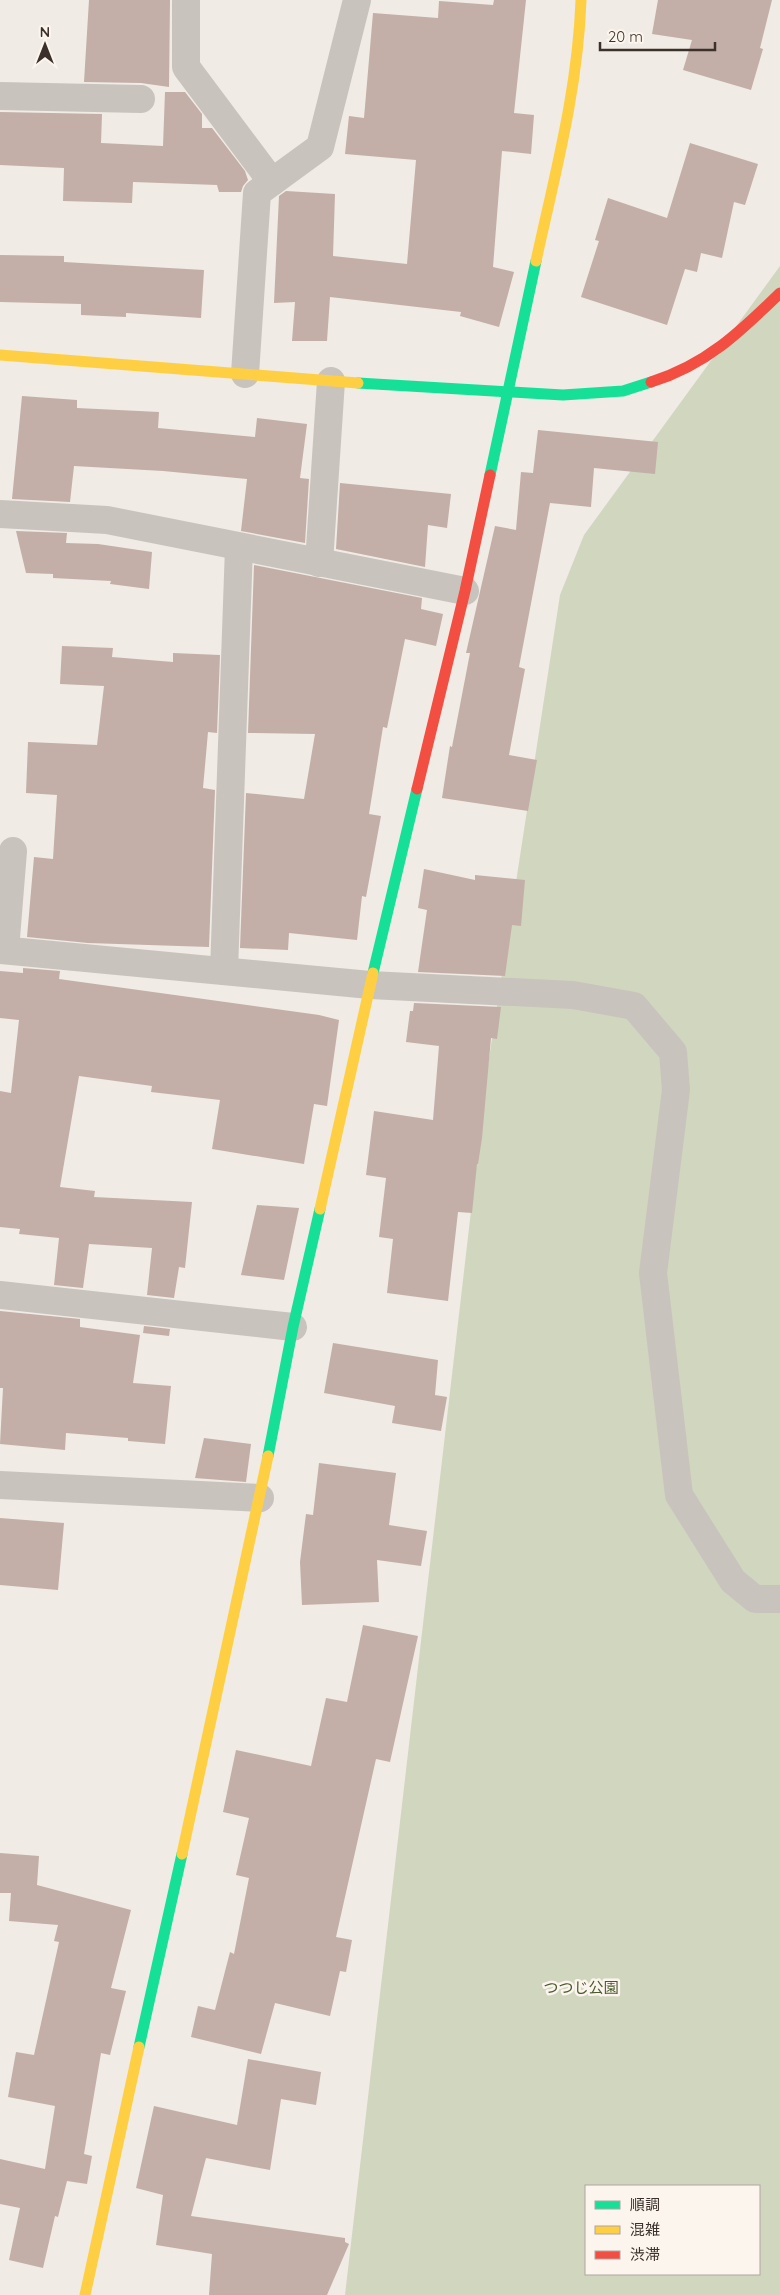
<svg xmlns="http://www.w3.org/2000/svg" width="780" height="2295" font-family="Quicksand,'Noto Sans JP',sans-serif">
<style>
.green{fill:#d1d6bf;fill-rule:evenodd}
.building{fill:#c3afa7}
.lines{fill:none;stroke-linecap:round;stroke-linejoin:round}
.street{stroke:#c9c3be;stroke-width:28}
.fast{stroke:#16e098;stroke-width:11}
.slow{stroke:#ffcf43;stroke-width:11}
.jam{stroke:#f24e42;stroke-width:11}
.labels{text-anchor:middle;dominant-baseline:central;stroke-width:5;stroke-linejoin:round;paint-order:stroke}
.park-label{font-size:15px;fill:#4a5a2e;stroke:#fbf5ee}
</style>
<rect width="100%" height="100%" fill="#f0ebe5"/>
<path class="green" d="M 780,266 L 780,2295 L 345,2295 L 488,1065 L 560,595 L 584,535 ZM 586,2186 L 759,2186 L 759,2274 L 586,2274 Z"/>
<g class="building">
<polygon points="89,0 170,0 169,87 141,83 84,82"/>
<polygon points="494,0 526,0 514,113 534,115 531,154 502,151 493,267 514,272 499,327 460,316 461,312 330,297 327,341 292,341 295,302 274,303 279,196 286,191 335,194 333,256 407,264 416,160 345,154 349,116 364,118 373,13 438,18 439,1 493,5"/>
<polygon points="658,0 772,0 760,48 763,49 751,90 683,70 692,40 652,34"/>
<polygon points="165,92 185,92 202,114 202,128 212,128 245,171 248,180 243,186 241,192 219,192 217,185 133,182 132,203 63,201 64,168 0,165 0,112 102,114 101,143 163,146"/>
<polygon points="690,143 758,164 745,205 734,202 722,258 701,253 697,272 685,269 667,325 581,297 599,241 595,240 608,198 667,218"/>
<polygon points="0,255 64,256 64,262 204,270 201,318 126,313 126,317 81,315 81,304 0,302"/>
<polygon points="22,396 77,400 77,408 159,412 158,428 255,437 257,418 307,424 300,478 309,479 305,543 241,531 247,479 163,471 74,466 70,502 12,499"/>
<polygon points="538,430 658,442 655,474 594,468 591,507 550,503 519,667 525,669 509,755 537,760 528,811 442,798 450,746 452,747 470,653 466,653 495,526 516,530 521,472 533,473"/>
<polygon points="340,483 451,494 447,528 428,525 425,567 336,549"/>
<polygon points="16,531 67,533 66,543 98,544 152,552 149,589 110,584 111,581 53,578 53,574 26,573"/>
<polygon points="254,565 422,598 421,609 443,614 436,646 405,639 387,728 383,727 369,814 381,816 366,897 362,896 357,940 289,933 288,950 240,948 246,793 304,799 315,734 248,733"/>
<polygon points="62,646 113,648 112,657 173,662 173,653 220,655 217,733 208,732 203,788 215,790 209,947 88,943 27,937 34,857 53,859 57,795 26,793 28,742 97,745 104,686 60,684"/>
<polygon points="424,869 475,880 475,875 525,880 521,926 512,925 505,976 418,972 427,910 418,908"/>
<polygon points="23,968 60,971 59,979 319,1015 339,1020 327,1106 314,1104 304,1164 212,1149 220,1100 151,1092 152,1086 79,1076 60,1187 95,1191 94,1197 192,1202 185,1268 179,1267 174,1298 147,1295 152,1248 89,1244 83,1288 54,1285 59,1238 19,1234 20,1229 0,1227 0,1091 11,1093 19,1020 0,1018 0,971 23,973"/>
<polygon points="414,1003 501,1007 497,1039 491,1038 482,1138 478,1164 477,1164 472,1213 458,1212 448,1301 387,1293 393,1239 379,1237 386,1178 366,1175 374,1111 433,1120 439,1046 406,1042 410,1011 413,1011"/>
<polygon points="257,1205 299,1208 284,1280 241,1275"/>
<polygon points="0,1311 80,1319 80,1327 140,1335 133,1383 171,1386 165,1444 128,1441 128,1438 66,1433 65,1450 0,1444 3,1388 0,1388"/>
<polygon points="144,1326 170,1329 169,1336 143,1333"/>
<polygon points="333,1343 438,1360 435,1395 447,1397 441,1431 392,1423 395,1406 324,1393"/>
<polygon points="204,1438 251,1444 246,1482 195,1478"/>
<polygon points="319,1463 396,1473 389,1525 427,1531 421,1566 377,1560 379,1602 302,1605 300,1562 306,1514 313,1515"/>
<polygon points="0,1518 64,1523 58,1590 0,1585"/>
<polygon points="363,1625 418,1636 390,1762 376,1759 336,1937 352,1940 346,1972 340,1971 330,2016 275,2003 261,2054 191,2037 198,2006 215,2010 230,1952 234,1954 249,1878 236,1875 249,1818 223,1812 236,1750 311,1766 326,1698 347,1702"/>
<polygon points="0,1853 39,1856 37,1885 131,1910 111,1988 126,1991 110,2055 101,2053 84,2154 92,2156 87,2184 67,2181 58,2217 55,2216 43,2268 9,2260 20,2208 0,2204 0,2159 45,2169 55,2106 8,2097 16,2052 34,2055 59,1942 54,1941 58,1925 9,1921 11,1893 0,1893"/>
<polygon points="248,2059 321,2072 316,2105 281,2099 270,2170 206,2158 191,2216 345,2238 345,2242 349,2244 327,2295 209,2295 212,2254 156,2245 163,2195 136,2188 154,2106 237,2125"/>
</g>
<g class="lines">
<g class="street">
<polyline points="186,0 186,67 272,182"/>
<polyline points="0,96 141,99"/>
<polyline points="245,374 257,193 320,147 357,0"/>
<polyline points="0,514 107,520 465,591"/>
<polyline points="319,563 331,381"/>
<polyline points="0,950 370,985 573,995 634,1006 673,1052 676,1090 653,1273 679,1495 733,1581 755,1599 780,1599"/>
<polyline points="5,950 13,851"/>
<polyline points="224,971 239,547"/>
<polyline points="0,1295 293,1327"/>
<polyline points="0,1485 260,1498"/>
</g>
<g class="fast">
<polyline points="358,383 563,395 623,391 651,382"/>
<polyline points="490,475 536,261"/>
<polyline points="373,973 417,789"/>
<polyline points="268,1456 293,1327 320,1209"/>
<polyline points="139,2047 182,1854"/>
</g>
<g class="slow">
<path d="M 536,261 C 555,174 578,89 581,0"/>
<polyline points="0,355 358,383"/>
<polyline points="320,1209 373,973"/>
<polyline points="182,1854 268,1456"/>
<polyline points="85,2295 139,2047"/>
</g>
<g class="jam">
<path d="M 651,382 C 706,365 740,332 780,293"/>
<polyline points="417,789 465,591 490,475"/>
</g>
</g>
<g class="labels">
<g class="park-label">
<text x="581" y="1987">つつじ公園</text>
</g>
</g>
<rect x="585" y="2185" width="175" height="90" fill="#fbf5ee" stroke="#aea6a0"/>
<rect x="595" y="2201" width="25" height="8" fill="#16e098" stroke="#aea6a0"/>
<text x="630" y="2210" font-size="15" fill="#3b302b">順調</text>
<rect x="595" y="2226" width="25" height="8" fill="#ffcf43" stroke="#aea6a0"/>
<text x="630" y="2235" font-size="15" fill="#3b302b">混雑</text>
<rect x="595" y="2251" width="25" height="8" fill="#f24e42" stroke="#aea6a0"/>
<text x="630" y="2260" font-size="15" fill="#3b302b">渋滞</text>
<g transform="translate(45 45)" stroke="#fbf5ee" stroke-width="4" paint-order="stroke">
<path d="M0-4L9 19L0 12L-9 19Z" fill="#3b302b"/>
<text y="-8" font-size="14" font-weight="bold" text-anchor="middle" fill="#3b302b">N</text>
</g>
<path d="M600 42v8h115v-8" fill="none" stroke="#3b302b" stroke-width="2.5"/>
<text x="608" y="42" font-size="15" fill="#3b302b" stroke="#fbf5ee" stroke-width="4" paint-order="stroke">20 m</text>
</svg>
